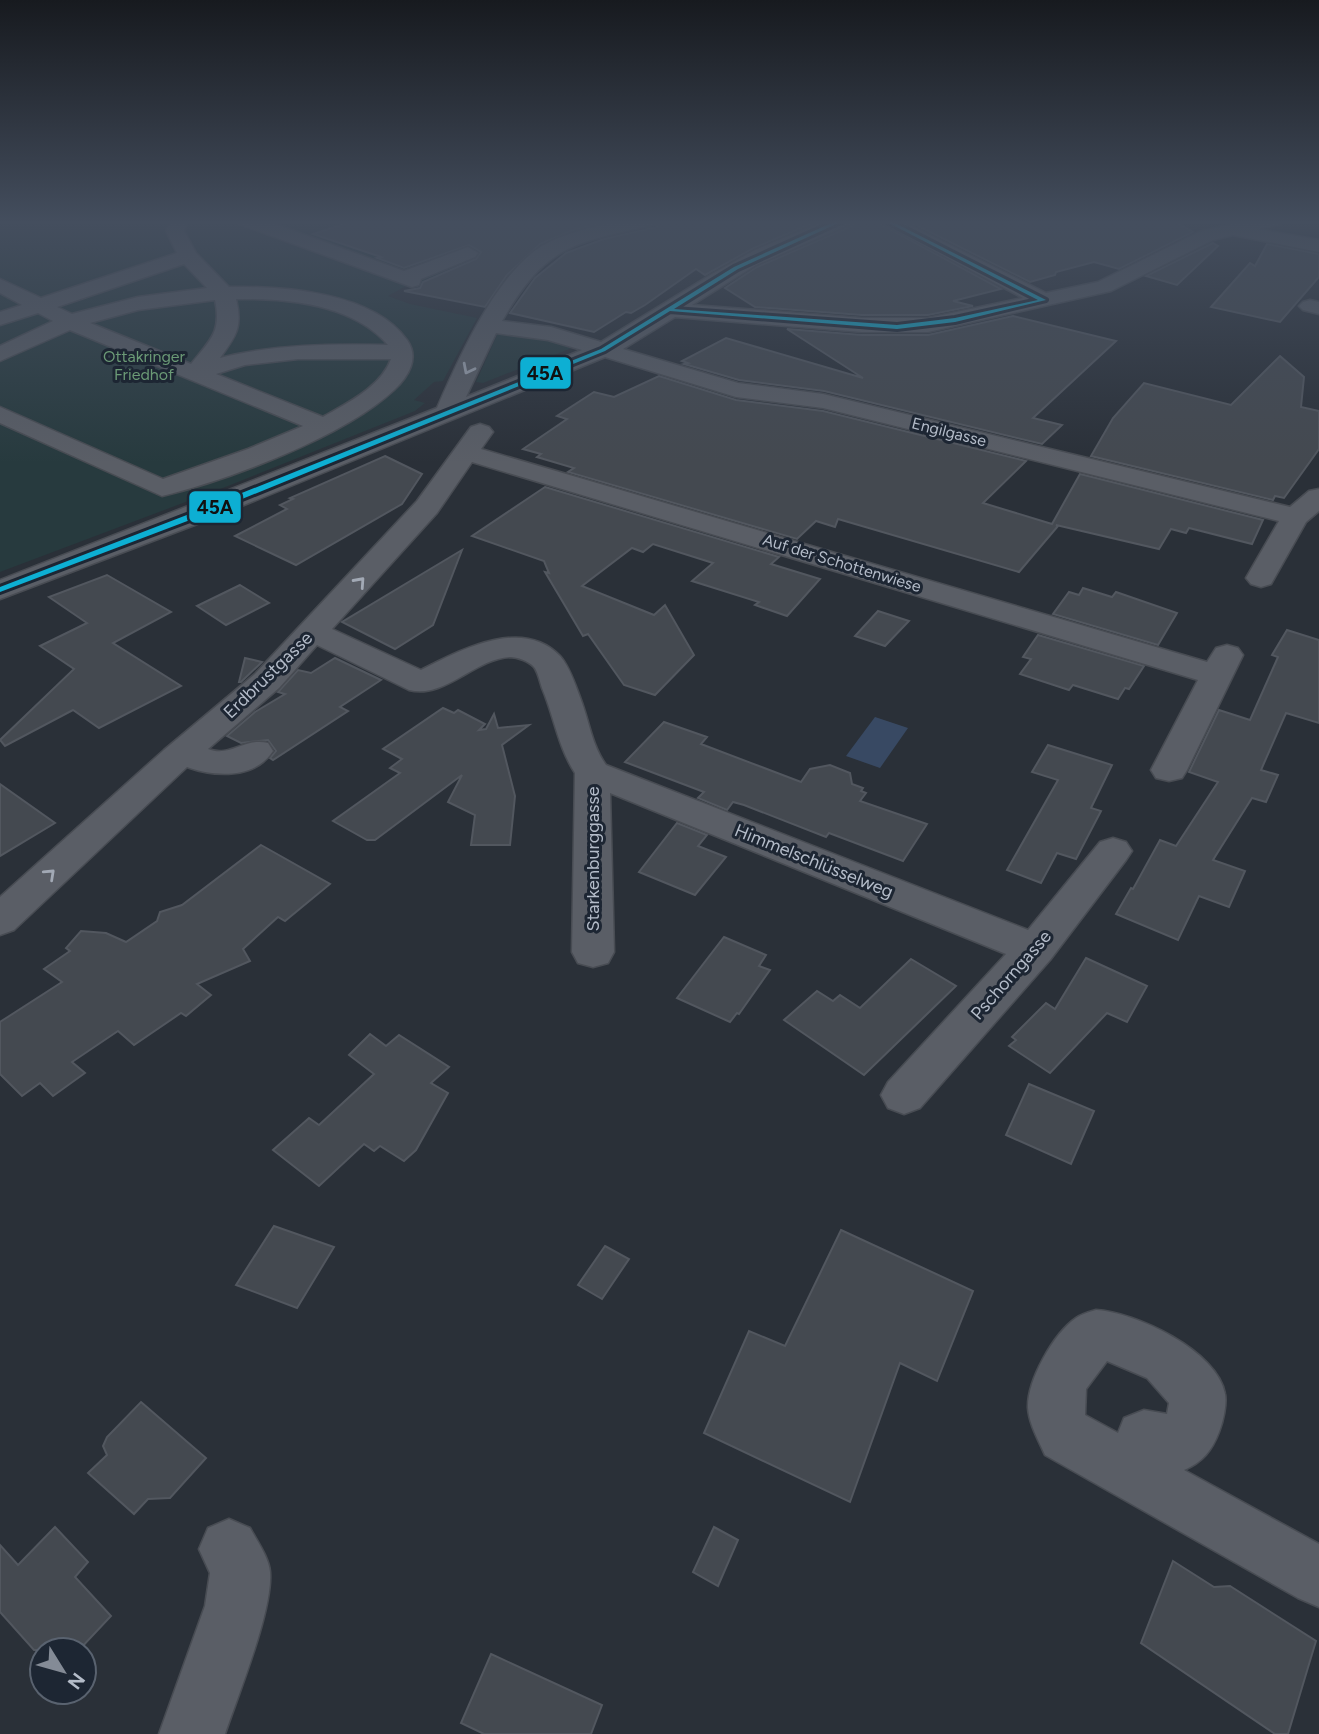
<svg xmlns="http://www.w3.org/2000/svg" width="1319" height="1734" font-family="Figtree,sans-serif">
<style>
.green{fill:#273a3e}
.water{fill:#384963}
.building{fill:#444950;stroke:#52575f;stroke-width:2}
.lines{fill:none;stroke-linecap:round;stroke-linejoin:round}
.minor-casing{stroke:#484c53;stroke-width:3}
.minor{fill:#5a5e66;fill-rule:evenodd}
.bus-1-casing{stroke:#1d2633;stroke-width:6}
.bus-1{fill:#0dafd3;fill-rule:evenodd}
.oneway{stroke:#a2a9b5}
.labels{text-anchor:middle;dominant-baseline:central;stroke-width:6;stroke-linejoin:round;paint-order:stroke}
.far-park-label{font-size:16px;fill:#6b9a76;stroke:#1d2633}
.far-street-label{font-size:16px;fill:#b4bcc9;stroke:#1d2633}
.street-label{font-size:18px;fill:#b4bcc9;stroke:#1d2633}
.line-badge{stroke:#1d2633;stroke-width:2.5}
.pale-badge-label{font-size:19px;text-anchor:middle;font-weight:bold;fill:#111}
</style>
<rect width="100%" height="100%" fill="#2a3038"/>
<g class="green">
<polygon points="0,220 541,220 579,233 533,251 510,273 475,286 425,285 419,288 408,285 388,296 410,304 477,318 443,381 434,382 414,400 425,403 415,411 228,486 0,572"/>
<polygon points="512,331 577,346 483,383 476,382 497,335"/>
</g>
<polygon class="water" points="875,717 908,728 880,768 846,756"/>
<g class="building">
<polygon points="356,220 611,220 571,231 540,244 507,275 485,307 404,291 420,288 423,282 476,259 481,252 469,245 404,268 377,258 381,257 313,234"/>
<polygon points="660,220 820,220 754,248 705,275 696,269 645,305 631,313 626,312 594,332 510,313 535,278 566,253 604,239 657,227"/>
<polygon points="855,220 873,220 1001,289 953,301 973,306 928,315 862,315 755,307 725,288 757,267 852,226"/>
<polygon points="906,220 1172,220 1193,232 1119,269 1094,262 1056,272 1055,275 1030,282"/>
<polygon points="1213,243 1218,246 1177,285 1146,276"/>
<polygon points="1267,244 1319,254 1319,277 1280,322 1211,307 1250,263 1255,266"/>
<polygon points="1013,316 1116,341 1033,418 1062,425 1042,444 824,391 739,380 684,364 688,363 682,361 726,338 863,378 787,329 862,335 928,335"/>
<polygon points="1280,356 1304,377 1301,407 1319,411 1319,449 1284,498 1275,496 1273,500 1091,456 1113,418 1144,383 1231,405"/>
<polygon points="659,376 736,400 823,411 1026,461 983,503 1052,524 1080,474 1263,520 1252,544 1189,528 1186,533 1171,529 1159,549 1056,525 1058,526 1019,572 838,519 835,527 816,521 797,539 568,472 574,468 537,457 541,454 523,449 567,419 557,416 594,392 614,397"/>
<polygon points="385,456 422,474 402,504 296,565 235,536 287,509 280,505 293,499 290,498"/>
<polygon points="545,487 779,557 771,564 820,579 787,616 755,605 759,602 692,581 713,563 653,544 643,552 632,548 582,586 654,615 665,605 694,655 655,695 624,685 588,634 583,636 545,572 549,573 544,561 472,536"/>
<polygon points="462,550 433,625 395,649 342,622"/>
<polygon points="107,575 171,612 113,643 181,686 99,728 73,710 5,746 0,740 74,669 40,646 87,623 49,597"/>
<polygon points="240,585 269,603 226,625 197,606"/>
<polygon points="1083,588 1112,597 1116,592 1177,613 1158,645 1053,614 1069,592 1079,595"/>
<polygon points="878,611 909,621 885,646 855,636"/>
<polygon points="1287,630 1319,640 1319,723 1286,713 1261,770 1278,775 1266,802 1252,798 1213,860 1245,871 1229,907 1199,896 1178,940 1116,914 1131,888 1133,889 1160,840 1176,846 1218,782 1189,772 1219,710 1250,720 1278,657 1272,655"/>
<polygon points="1038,635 1144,666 1129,689 1125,688 1118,699 1073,685 1069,690 1020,674 1031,659 1023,657"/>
<polygon points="245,658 262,662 241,682 239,682"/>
<polygon points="335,658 381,680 340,707 348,711 273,760 270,758 276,751 268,740 241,743 227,736 255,712 285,694 278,692 298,670 311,673"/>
<polygon points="443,708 454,713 458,710 485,724 479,730 486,729 494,714 498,728 529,725 502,745 515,796 510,845 471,845 475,815 448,802 462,775 375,840 367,840 333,821 400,773 390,768 402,759 383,749"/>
<polygon points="664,722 707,737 701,744 801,782 810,769 830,765 850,773 852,784 863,788 861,791 866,793 860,801 927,824 903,861 829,833 826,837 744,805 733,802 727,810 698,798 704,792 625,762"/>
<polygon points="1048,745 1112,765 1091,808 1101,811 1076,859 1057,853 1041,883 1007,870 1058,780 1032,772"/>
<polygon points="0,784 55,823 0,856"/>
<polygon points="677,823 707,835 698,846 726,857 695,895 639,872"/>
<polygon points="261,845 330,884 285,921 278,917 243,949 250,961 197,984 211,995 186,1016 181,1013 134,1045 118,1031 72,1062 85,1073 53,1096 40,1083 22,1096 0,1074 0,1022 62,982 44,969 70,951 66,948 81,931 106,933 126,942 157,921 160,912 182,905"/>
<polygon points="724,937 766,955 759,966 770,970 739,1014 737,1013 730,1022 677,998"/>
<polygon points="1086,958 1147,986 1127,1022 1107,1013 1050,1073 1009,1046 1016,1040 1012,1037 1046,1003 1055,1009"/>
<polygon points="911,959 956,986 864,1075 784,1020 817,991 833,1001 840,995 860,1008"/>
<polygon points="370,1034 386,1046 399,1035 449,1067 431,1083 448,1093 416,1150 404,1161 380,1146 374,1151 364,1144 319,1186 273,1150 309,1118 319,1125 374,1074 349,1055"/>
<polygon points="1029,1084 1094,1111 1071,1164 1006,1135"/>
<polygon points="274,1226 334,1247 297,1308 236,1285"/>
<polygon points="841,1230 973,1291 937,1381 900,1363 850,1502 704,1433 749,1331 785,1346"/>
<polygon points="605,1246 629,1259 602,1299 578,1285"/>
<polygon points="141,1402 206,1458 170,1498 148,1499 134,1514 88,1473 107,1455 103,1446 107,1437"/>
<polygon points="55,1527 88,1562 75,1577 111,1616 79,1650 34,1650 0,1612 0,1545 18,1565"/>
<polygon points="714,1527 738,1540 718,1586 693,1572"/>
<polygon points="1173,1561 1214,1587 1230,1586 1316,1641 1288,1734 1275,1734 1141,1643"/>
<polygon points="491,1654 602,1705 591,1734 484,1734 461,1723"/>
</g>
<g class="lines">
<g class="minor-casing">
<g id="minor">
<path d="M 171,220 L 185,220 L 187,224 L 184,231 L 196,253 L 229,287 C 283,286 373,292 407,340 C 420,358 408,377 394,390 C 344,437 228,480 162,496 L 0,423 L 0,407 L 163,479 L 248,449 L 303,426 L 70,330 L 0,361 L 0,346 L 53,321 L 38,313 L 0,325 L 0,312 L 22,305 L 0,293 L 0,279 L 41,298 L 177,253 L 166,231 ZM 184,264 L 207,288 L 138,297 L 72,314 L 57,307 ZM 236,299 C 287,298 353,304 388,345 C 331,344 275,344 220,358 C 236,336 243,327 236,299 ZM 215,300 C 222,332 210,340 191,364 L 90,323 L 138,310 ZM 298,359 L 391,359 C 381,387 347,403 323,417 L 216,374 L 245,365 Z"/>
<polygon points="237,220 264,220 404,271 468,247 478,253 475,257 421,279 419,285 412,287 239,224"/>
<path d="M 624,220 L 658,220 L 656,224 C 573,244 547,243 502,321 L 551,327 L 601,342 L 712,274 L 755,250 L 827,220 L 853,220 L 851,224 L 756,265 L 692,305 L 862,318 L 928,318 L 1023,298 L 876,220 L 900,220 L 1046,293 L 1098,282 L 1199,232 L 1248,220 L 1281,220 L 1279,224 L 1258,229 L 1319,240 L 1319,252 L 1233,235 L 1213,240 L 1111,291 L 928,332 L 862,332 L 675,317 L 623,349 L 738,383 L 823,394 L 1290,507 L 1309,491 L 1319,489 L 1319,511 L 1306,522 L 1271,584 L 1261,587 L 1251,584 L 1246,578 L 1279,521 L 823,408 L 736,397 L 605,357 L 205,521 L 0,599 L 0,580 L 437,408 C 458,360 496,274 542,246 C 566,232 597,226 624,220 ZM 496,333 L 548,340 L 582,350 L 466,397 Z"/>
<polygon points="1310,300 1319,302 1319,314 1303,310 1299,306 1303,302"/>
<path d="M 480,424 L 489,427 L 493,432 L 481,449 L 1207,662 L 1216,648 L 1227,645 L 1238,648 L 1243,655 L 1187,770 L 1182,778 L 1169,781 L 1156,778 L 1151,770 L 1198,680 L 472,462 L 437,513 L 332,629 L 421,670 C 459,651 522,616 560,656 C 570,667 576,687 581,700 C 589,721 592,746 606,765 L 1028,930 L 1100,842 L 1113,838 L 1126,842 L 1132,851 L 1126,860 L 1050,960 L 920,1108 L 904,1114 L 888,1108 L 881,1095 L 888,1082 L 1006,954 L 610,793 L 614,952 L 608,963 L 593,967 L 578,963 L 572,952 L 575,773 C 558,747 554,716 542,688 C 540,682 538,672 534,667 C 529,661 517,657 510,657 C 474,659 445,699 409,690 L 317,645 L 279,688 L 208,749 C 230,758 245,737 268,743 L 273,751 C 255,779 215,777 187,767 L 14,930 L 0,935 L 0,897 L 164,750 L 255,674 L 417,501 L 471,427 Z"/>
<path d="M 1096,1310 C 1135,1312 1218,1351 1225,1394 C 1227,1404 1223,1422 1219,1432 C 1212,1450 1203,1462 1184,1470 L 1319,1544 L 1319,1607 L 1298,1598 L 1045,1455 C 1039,1441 1029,1424 1028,1408 C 1027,1381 1053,1334 1076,1318 C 1082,1314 1089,1312 1096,1310 ZM 1107,1361 L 1147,1378 L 1169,1403 L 1167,1414 L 1144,1410 L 1124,1418 L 1118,1433 L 1085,1415 L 1086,1389 Z"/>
<path d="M 229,1519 L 250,1528 C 257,1541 269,1558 270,1572 C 273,1610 238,1695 225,1734 L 159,1734 L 205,1606 L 210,1573 L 199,1549 L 208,1528 Z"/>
</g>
</g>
<use href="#minor" class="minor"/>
<g class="bus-1-casing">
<polygon id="bus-1" points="838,220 845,220 738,269 674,309 897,325 955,318 1038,300 883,220 889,220 1046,300 955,322 897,329 670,311 605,351 198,517 0,592 0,587 192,513 601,349 734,267"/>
</g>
<use href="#bus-1" class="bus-1"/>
</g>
<defs><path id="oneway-chevron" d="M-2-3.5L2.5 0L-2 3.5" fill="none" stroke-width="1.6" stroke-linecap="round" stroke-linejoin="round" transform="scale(1.75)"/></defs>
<g class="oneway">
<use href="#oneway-chevron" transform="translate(468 369) rotate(117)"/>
<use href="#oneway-chevron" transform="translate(360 582) rotate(-48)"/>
<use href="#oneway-chevron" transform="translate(50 874) rotate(-43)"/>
</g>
<linearGradient id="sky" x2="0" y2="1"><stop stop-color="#171a1f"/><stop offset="0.48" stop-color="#444e5e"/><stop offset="1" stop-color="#444e5e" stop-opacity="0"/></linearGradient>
<rect width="1319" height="463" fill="url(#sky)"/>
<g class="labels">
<g class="far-park-label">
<text x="144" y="356">Ottakringer<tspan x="144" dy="18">Friedhof</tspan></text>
</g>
<g class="far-street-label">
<text transform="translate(949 432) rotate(14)">Engilgasse</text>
<text transform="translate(842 563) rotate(17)">Auf der Schottenwiese</text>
</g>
<g class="street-label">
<text transform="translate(268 675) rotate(-44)">Erdbrustgasse</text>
<text transform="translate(593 859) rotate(-90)">Starkenburggasse</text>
<text transform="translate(814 861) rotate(22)">Himmelschlüsselweg</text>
<text transform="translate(1011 975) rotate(-49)">Pschorngasse</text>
</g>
</g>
<g class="line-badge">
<rect x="519" y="356" width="53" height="34" rx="7" fill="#0dafd3"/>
<rect x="188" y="490" width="54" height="34" rx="7" fill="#0dafd3"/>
</g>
<g class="pale-badge-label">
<text x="545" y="380">45A</text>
<text x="215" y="514">45A</text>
</g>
<g transform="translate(63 1671) rotate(127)"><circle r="33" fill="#1d2633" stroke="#59626f" stroke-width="2"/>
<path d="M0-5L12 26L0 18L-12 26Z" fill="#848b96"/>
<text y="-10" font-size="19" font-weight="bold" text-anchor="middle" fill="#b4bcc9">N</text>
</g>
</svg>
